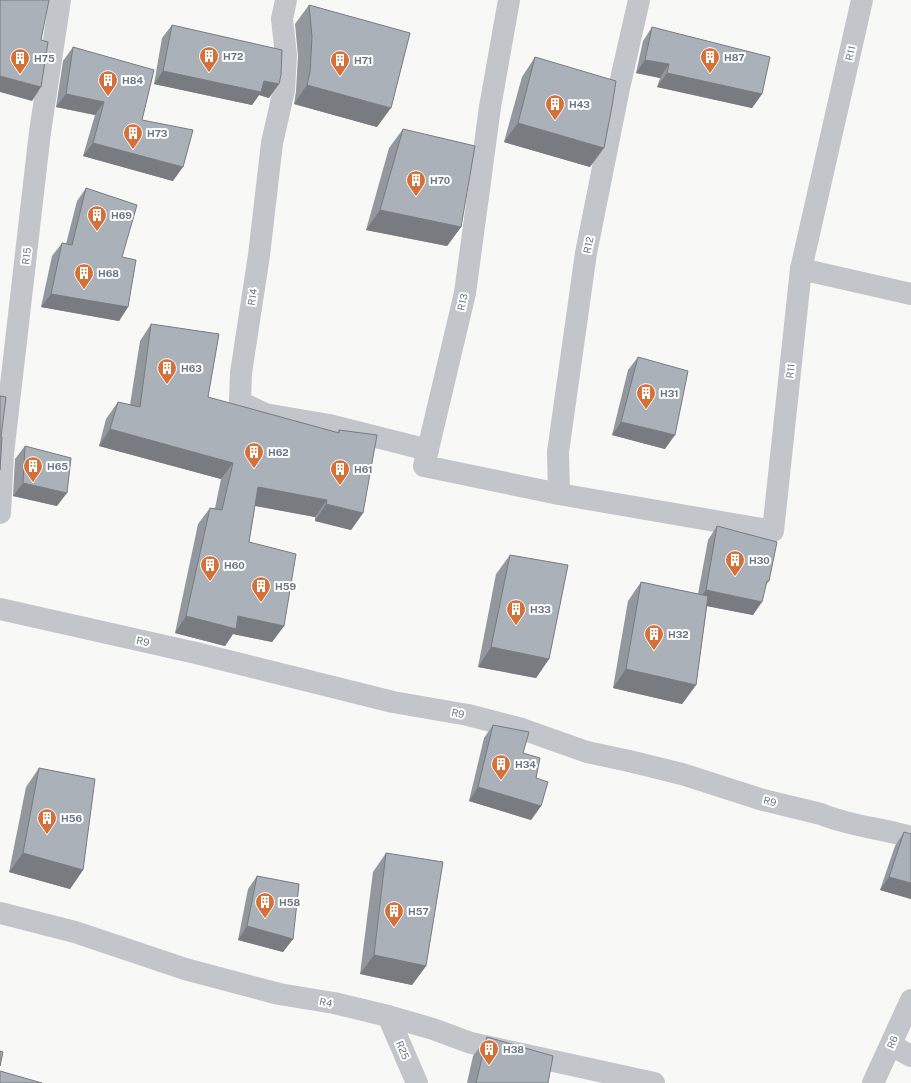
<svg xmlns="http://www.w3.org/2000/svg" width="911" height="1083" font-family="'Public Sans',sans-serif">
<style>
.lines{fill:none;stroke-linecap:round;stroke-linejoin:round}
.minor{stroke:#c2c5c9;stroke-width:22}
.wall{fill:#93989e}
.shaded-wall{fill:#787c81}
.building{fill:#abb1b8;stroke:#787c81}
.labels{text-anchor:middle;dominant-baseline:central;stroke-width:4;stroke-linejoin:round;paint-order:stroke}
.street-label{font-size:10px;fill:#697584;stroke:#fff}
.poi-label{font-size:10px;font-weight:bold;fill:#697584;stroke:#fff;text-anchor:start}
</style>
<rect width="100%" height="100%" fill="#f8f8f6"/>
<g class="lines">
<g class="minor">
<polyline points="286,0 282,19 286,55 284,90 272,143 259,255 241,373 240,402 265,414 329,425 428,450"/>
<polyline points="509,0 490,107 465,293 424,466 559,494 773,531 801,269 862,0"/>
<polyline points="801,269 911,294"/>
<polyline points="559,494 558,452 586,253 619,88 639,0"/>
<polyline points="0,513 3,454 40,132 60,0"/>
<path d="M 0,609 L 196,653 L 393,702 L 468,715 L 522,729 L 587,752 L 629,761 L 682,774 L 763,800 L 821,814 C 849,826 881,828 911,837"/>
<polyline points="0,913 75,932 185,969 279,994 334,1003 388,1016 433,1029 471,1043 654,1083"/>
<polyline points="388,1016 417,1083"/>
<polyline points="891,1045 911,1056"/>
<polyline points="873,1083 911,1000"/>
</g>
</g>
<g class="wall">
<polygon points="309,5 377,127 294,104 296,91 298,56 295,24"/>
<polygon points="172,25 269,98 259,95 252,105 154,84 162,38"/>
<polygon points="652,27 762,94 752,108 657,87 660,78 636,73 643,41"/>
<polygon points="73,47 173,181 83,156 95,115 56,107 63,61"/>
<polygon points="535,57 590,167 504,142 522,77"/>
<polygon points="403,129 461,227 447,246 366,230 389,148"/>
<polygon points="86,188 122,257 128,307 119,321 41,307 52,256 62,243 66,244 77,201"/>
<polygon points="151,324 208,397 337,433 339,430 363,513 351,530 315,521 315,517 255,506 249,542 284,626 272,642 233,634 225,646 175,633 198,524 210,508 215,508 221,479 99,446 106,419 118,402 130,405 140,341"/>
<polygon points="638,357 665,449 612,435 628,370"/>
<polygon points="25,446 57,506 13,496 15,459"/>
<polygon points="717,526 769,581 766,585 753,615 707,606 696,685 682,704 613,688 628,601 641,582 698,594 708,540"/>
<polygon points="510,555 549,659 536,678 478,667 496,574"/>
<polygon points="493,725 523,753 536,778 541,806 531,820 469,801 484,738"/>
<polygon points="39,768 83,870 70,889 9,872 26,787"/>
<polygon points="904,832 911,899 880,890 895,846"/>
<polygon points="386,853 426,966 412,985 360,974 373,872"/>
<polygon points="257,876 293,939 283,952 238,940 248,889"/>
<polygon points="487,1037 548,1083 467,1083 473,1056"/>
</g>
<g class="shaded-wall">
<polygon points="645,60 669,64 660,78 636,73"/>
<polygon points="163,71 264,81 279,84 269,98 259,95 252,105 154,84"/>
<polygon points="667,73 762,94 752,108 657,87"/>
<polygon points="0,76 41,87 32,101 0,92"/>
<polygon points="307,85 391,108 377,127 294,104"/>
<polygon points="66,94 104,102 95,115 56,107"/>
<polygon points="518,123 604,148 590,167 504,142"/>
<polygon points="93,143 183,167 173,181 83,156"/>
<polygon points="380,210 461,227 447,246 366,230"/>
<polygon points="51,294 128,307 119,321 41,307"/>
<polygon points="621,422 675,435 665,449 612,435"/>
<polygon points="110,429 233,463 221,479 99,446"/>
<polygon points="23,483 67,493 57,506 13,496"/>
<polygon points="258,487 327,500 315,517 246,504"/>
<polygon points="326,504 363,513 351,530 315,521"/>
<polygon points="706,590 762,602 753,615 696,604"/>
<polygon points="186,616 238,616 284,626 272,642 233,634 225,646 175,633"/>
<polygon points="491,647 549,659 536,678 478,667"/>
<polygon points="626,669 696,685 682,704 613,688"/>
<polygon points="478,787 541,806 531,820 469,801"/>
<polygon points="23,853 83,870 70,889 9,872"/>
<polygon points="889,877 911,883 911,899 880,890"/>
<polygon points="247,926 293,939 283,952 238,940"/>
<polygon points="374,955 426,966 412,985 360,974"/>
</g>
<g class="building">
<polygon points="0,0 49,0 41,40 48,42 41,87 0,76"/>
<polygon points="309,5 410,33 391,108 307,85 310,72 312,37"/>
<polygon points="172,25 282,50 281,75 279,84 264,81 261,92 163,71"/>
<polygon points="652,27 770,57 762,94 667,73 669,64 645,60"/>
<polygon points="73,47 154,70 142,120 193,130 183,167 93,143 104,102 66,94"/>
<polygon points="535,57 616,81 612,106 604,148 518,123"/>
<polygon points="403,129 475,146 461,227 380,210"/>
<polygon points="86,188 137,205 122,257 136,260 128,307 51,294 62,243 72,245"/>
<polygon points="151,324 219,334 208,397 339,433 339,430 377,435 363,513 326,504 327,500 258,487 249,542 296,554 284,626 238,616 236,629 186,616 210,508 222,510 233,463 110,429 118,402 140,407"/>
<polygon points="638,357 688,371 675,435 621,422"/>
<polygon points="0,396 6,397 1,437 2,437 0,470"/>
<polygon points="25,446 71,458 67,493 23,483"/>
<polygon points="717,526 777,542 769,581 767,581 762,602 706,590"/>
<polygon points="510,555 568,565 549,659 491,647"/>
<polygon points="641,582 708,596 696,685 626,669"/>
<polygon points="493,725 529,732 523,753 540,758 536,778 548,782 541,806 478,787"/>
<polygon points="39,768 95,779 83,870 23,853"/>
<polygon points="904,832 911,834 911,883 889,877"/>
<polygon points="386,853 443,862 426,966 374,955"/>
<polygon points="257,876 299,884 293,939 247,926"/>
<polygon points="487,1037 553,1056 548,1083 476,1083"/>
<polygon points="0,1051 3,1052 0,1066"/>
<polygon points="0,1071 42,1083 0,1083"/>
</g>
<defs>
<g id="building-pin" transform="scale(1)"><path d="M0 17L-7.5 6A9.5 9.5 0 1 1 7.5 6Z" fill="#d57138" stroke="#fff"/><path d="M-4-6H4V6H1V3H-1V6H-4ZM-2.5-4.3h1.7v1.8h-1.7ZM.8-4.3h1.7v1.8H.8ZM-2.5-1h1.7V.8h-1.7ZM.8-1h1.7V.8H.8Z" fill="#fff"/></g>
</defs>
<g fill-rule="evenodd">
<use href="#building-pin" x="209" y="56"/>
<use href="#building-pin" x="710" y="57"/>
<use href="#building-pin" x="20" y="58"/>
<use href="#building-pin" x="340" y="60"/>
<use href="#building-pin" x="108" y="80"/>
<use href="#building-pin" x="555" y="104"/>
<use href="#building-pin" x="133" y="133"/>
<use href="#building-pin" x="416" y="180"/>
<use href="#building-pin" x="97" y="215"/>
<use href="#building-pin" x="84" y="273"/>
<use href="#building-pin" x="167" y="368"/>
<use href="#building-pin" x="646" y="393"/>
<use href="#building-pin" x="254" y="452"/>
<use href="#building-pin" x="33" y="466"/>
<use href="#building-pin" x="340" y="469"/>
<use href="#building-pin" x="735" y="560"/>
<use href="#building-pin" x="210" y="565"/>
<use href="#building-pin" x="261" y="586"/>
<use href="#building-pin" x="516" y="609"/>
<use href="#building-pin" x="654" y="634"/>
<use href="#building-pin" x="501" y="764"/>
<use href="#building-pin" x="47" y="818"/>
<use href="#building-pin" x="265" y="902"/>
<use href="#building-pin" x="394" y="911"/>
<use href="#building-pin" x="489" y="1049"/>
</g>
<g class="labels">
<g class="street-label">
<text transform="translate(850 53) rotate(-77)">R11</text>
<text transform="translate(588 245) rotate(-79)">R12</text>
<text transform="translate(26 256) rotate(-84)">R15</text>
<text transform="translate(252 297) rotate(-82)">R14</text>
<text transform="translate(462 302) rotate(-78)">R13</text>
<text transform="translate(790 371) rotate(-84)">R11</text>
<text transform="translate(143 641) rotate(12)">R9</text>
<text transform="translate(458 713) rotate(10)">R9</text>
<text transform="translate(770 801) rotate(14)">R9</text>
<text transform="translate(326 1002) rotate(11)">R4</text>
<text transform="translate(892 1042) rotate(-67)">R6</text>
<text transform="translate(403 1050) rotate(67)">R25</text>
</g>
<g class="poi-label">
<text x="223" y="56">H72</text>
<text x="724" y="57">H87</text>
<text x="34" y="58">H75</text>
<text x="354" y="60">H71</text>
<text x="122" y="80">H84</text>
<text x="569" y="104">H43</text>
<text x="147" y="133">H73</text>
<text x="430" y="180">H70</text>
<text x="111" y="215">H69</text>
<text x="98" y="273">H68</text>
<text x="181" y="368">H63</text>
<text x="660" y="393">H31</text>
<text x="268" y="452">H62</text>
<text x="47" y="466">H65</text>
<text x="354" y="469">H61</text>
<text x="749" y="560">H30</text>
<text x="224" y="565">H60</text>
<text x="275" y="586">H59</text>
<text x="530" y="609">H33</text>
<text x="668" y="634">H32</text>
<text x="515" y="764">H34</text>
<text x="61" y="818">H56</text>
<text x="279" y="902">H58</text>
<text x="408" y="911">H57</text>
<text x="503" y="1049">H38</text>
</g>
</g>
</svg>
